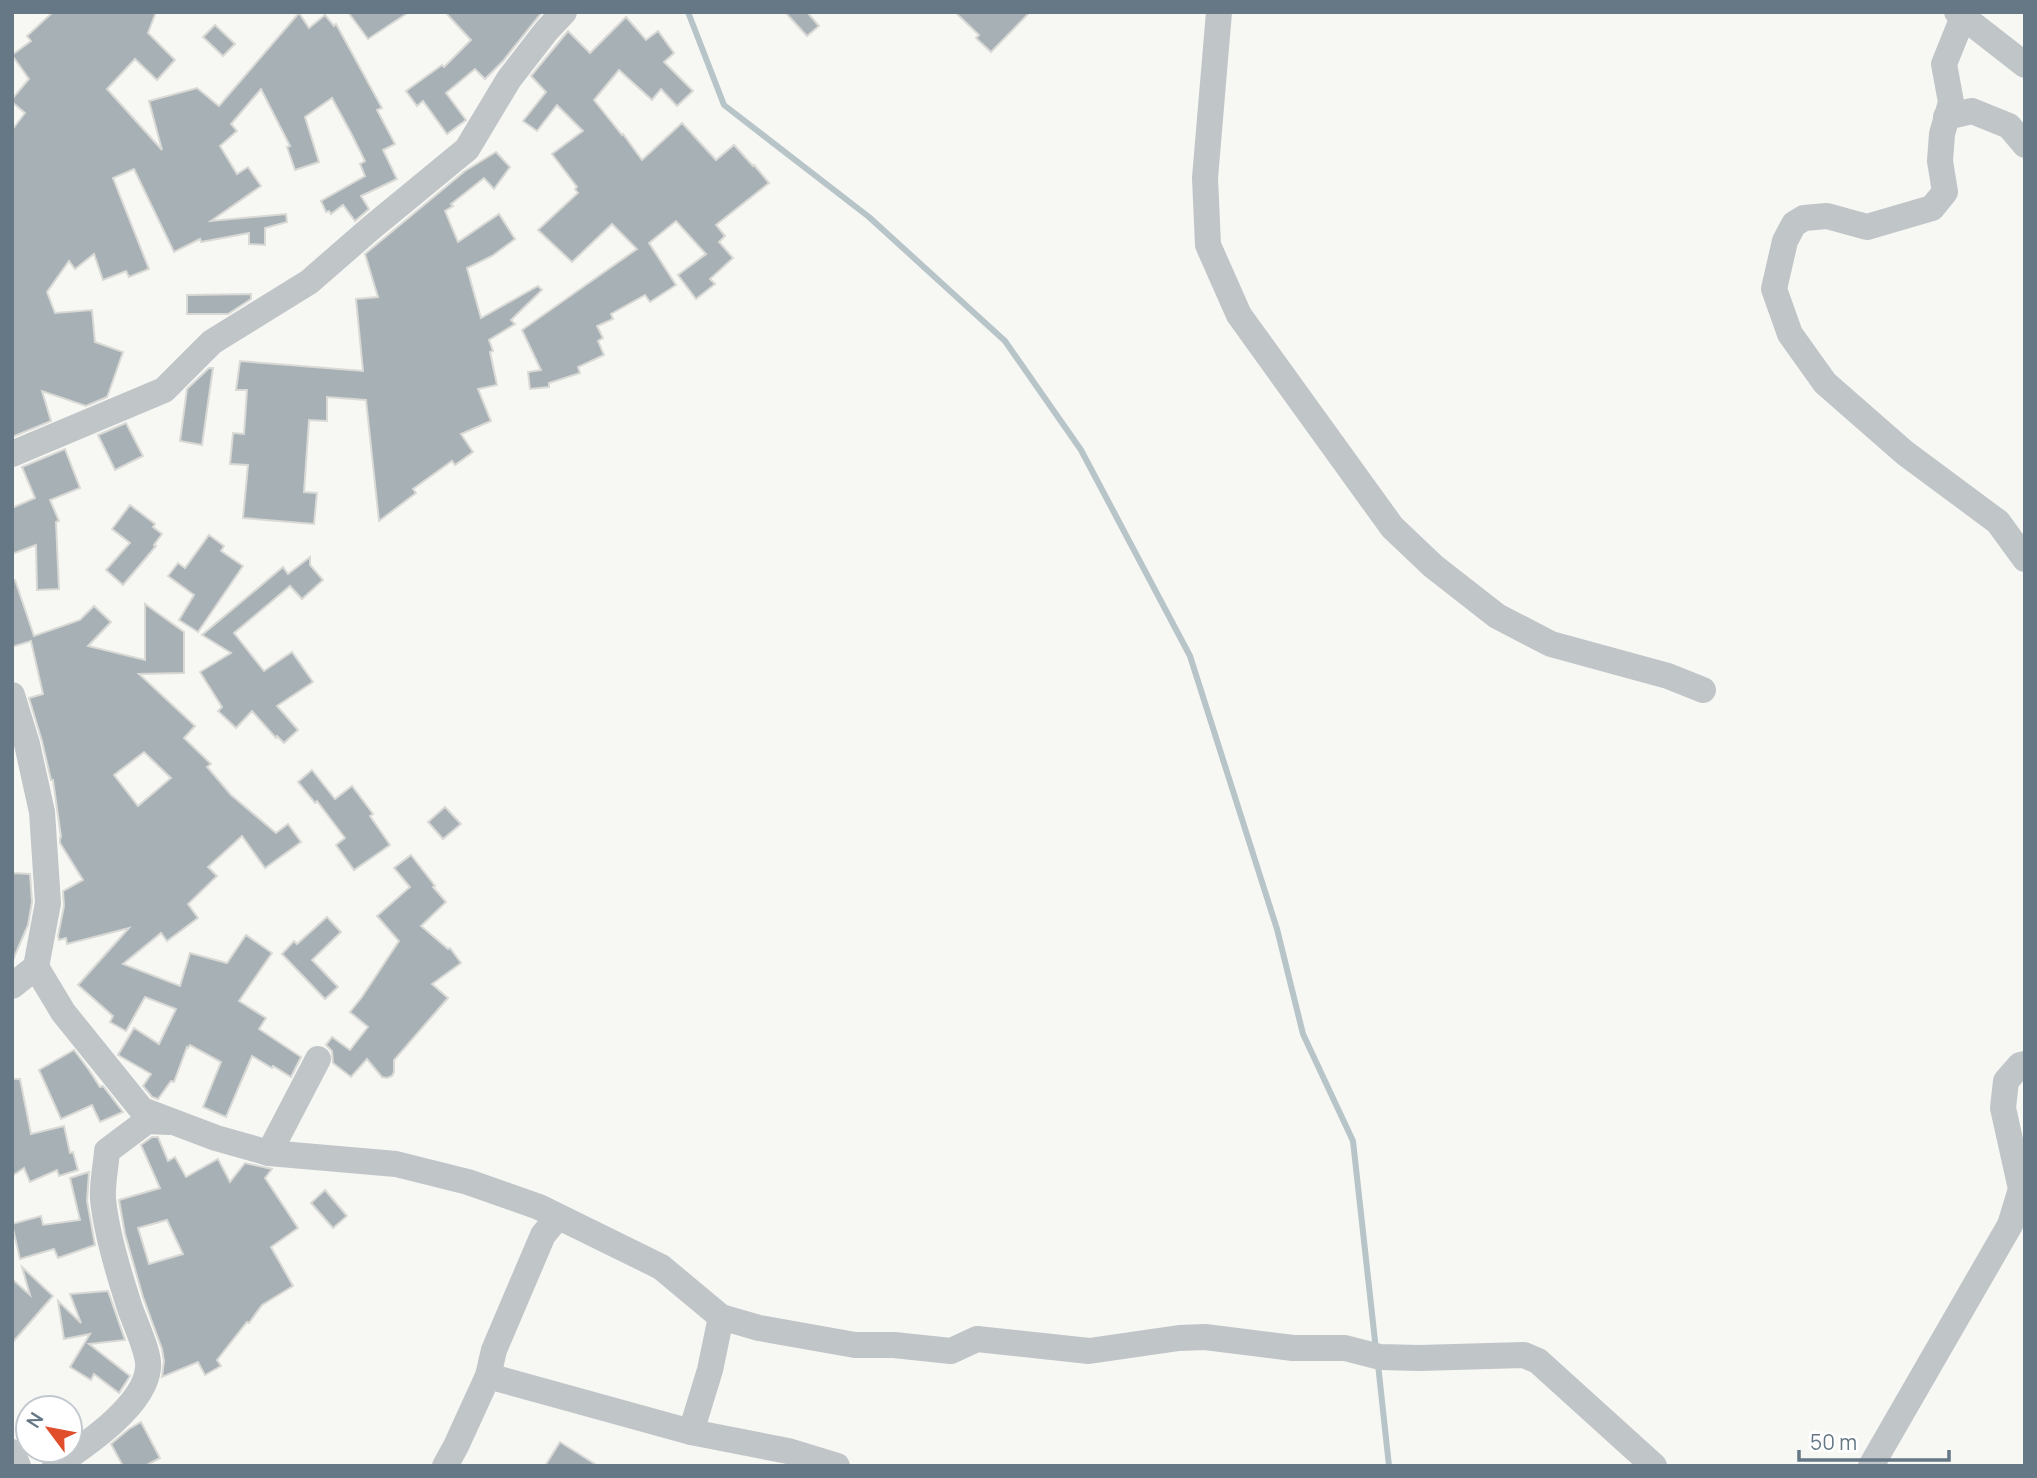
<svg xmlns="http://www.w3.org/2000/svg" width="2037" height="1478" font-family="Manrope,sans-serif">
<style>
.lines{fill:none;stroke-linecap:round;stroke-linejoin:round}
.stream{stroke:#b7c4c8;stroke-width:6}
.building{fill:#a7b0b5;stroke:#d9d9d6;stroke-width:2;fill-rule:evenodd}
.minor{stroke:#c0c5c8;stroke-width:26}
</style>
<rect width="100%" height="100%" fill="#f7f7f4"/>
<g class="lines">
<g class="stream">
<polyline points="688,12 724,105 869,217 1005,341 1081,450 1190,656 1277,929 1303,1034 1353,1141 1376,1350"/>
<polyline points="1378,1364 1389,1466"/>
</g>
</g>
<g class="building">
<polygon points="53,12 156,12 148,33 175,60 157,80 135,59 107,89 162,150 149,101 197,88 219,106 299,13 309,28 325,15 334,26 336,24 382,108 377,110 395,144 383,150 397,179 361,196 369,209 355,221 343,205 331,214 329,211 326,212 321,201 365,176 360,164 365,161 351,133 332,98 305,117 319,162 295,170 287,147 290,146 261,89 231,124 237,131 220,146 237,174 248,167 261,186 211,221 286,214 287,222 265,228 265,245 249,244 249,233 201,242 200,239 174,252 134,169 113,178 149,269 129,277 126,271 103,280 94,254 75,269 69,261 47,292 55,313 92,310 95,342 123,352 109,392 107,397 86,406 42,391 51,421 12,437 12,130 25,113 12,102 12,99 29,79 12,55 31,41 27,36"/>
<polygon points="348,12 409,12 368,39"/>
<polygon points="445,12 542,12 503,61 485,79 475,69 446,93 466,120 447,134 423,101 417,106 406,91 442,65 444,67 471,40"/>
<polygon points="785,12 807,12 819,26 807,36"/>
<polygon points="955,12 1030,12 991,52 976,38 979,35"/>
<polygon points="626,17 646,40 658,31 674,53 664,62 693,91 677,106 661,89 652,100 619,70 594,100 622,135 623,134 642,160 682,123 716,160 734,145 753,166 754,165 769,183 716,225 725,236 719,242 733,258 710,279 715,284 696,299 678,275 706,254 676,221 649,243 676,285 650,302 645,295 611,314 613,319 597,326 603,338 598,341 604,355 578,367 580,373 549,383 549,387 530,389 528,372 541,370 522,330 637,249 612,224 572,262 538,230 578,193 575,189 577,187 552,154 583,131 557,105 537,131 523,121 546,92 531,76 568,31 590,53"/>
<polygon points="215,25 235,44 223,56 203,37"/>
<polygon points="496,152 510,167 494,189 484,178 451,204 453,206 445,211 458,242 499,214 515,239 492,256 467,268 481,318 538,286 542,290 511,320 515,324 489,340 493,351 490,352 497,385 478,389 491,421 461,434 473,452 455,465 452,461 413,489 416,493 379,521 366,400 327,397 327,421 309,420 304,492 317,493 314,524 243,518 248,465 230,464 233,433 244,434 247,390 236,390 240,361 363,371 356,299 378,297 365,254 465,171"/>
<polygon points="251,294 251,299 228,314 187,314 187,295"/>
<polygon points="209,368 213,368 202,445 180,441 187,389"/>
<polygon points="126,423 143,456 115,470 98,435"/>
<polygon points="65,449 80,488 50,500 59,521 56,522 59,589 37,590 36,545 12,554 12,508 35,498 22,467"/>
<polygon points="130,505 155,524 153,527 162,534 154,545 156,546 123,585 106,570 130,543 112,529"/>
<polygon points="209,535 224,546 221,551 243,566 198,632 179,620 194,595 168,576 178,563 185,568"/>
<polygon points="310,557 310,565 323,580 302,599 290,586 234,633 264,671 292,652 313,682 277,706 298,730 284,743 277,736 276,738 252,711 236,728 218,711 222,707 200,672 231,653 202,635 283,567 288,574"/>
<path d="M 12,580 L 15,580 L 34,636 L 80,620 L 94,606 L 111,622 L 88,646 L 145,660 L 145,604 L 184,632 L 184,673 L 139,674 L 195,726 L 184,738 L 211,764 L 207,767 L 231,795 L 276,833 L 288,824 L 301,842 L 265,868 L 242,836 L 208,867 L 217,876 L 188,904 L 198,918 L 167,941 L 161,933 L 123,964 L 180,986 L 190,953 L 227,963 L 246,935 L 272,953 L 239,1001 L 266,1018 L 259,1029 L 301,1057 L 291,1077 L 273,1066 L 272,1068 L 252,1056 L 226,1117 L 203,1107 L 221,1062 L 190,1045 L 188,1048 L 187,1047 L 174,1082 L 171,1081 L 158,1099 L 152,1097 L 143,1086 L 151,1074 L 118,1055 L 134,1028 L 159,1044 L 176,1009 L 145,997 L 126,1031 L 110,1022 L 113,1016 L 78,985 L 129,928 L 67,944 L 66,938 L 59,940 L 58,936 L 64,906 L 63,891 L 83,880 L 60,843 L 60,838 L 61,837 L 53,780 L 51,780 L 42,741 L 29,698 L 43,694 L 31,641 L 12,647 ZM 144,752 L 171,778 L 138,806 L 114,775 Z"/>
<polygon points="312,770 335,799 352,786 373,814 370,816 390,845 354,870 336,845 345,838 317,801 315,803 298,782"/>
<polygon points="445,807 461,824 443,839 428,822"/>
<polygon points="411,855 435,886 433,887 446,902 421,926 448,949 450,948 461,963 432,984 448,998 394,1060 394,1072 392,1076 387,1078 382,1077 367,1059 351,1077 333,1063 332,1051 326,1045 332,1037 350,1050 368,1027 350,1012 362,997 399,941 377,916 410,887 394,868"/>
<polygon points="13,873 30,874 32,902 28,925 12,962"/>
<polygon points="327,917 341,932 312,960 338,987 325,999 282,954 294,941 297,944"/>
<polygon points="74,1050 89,1070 100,1087 103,1086 123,1112 100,1122 92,1105 61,1119 39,1070"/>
<polygon points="12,1079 20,1079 31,1134 64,1126 70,1153 73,1152 78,1170 59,1176 57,1170 30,1182 24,1168 12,1176"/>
<path d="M 152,1137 L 158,1137 L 168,1161 L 175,1157 L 186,1177 L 218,1159 L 230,1182 L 245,1163 L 272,1169 L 265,1178 L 298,1228 L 271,1247 L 293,1286 L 262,1305 L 249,1323 L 247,1322 L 217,1360 L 221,1366 L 205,1375 L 198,1362 L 162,1377 L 164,1361 L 162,1349 L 143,1297 L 125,1234 L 119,1200 L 160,1188 L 141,1145 ZM 167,1220 L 183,1254 L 149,1264 L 138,1228 Z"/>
<polygon points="89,1172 87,1201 95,1245 58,1258 54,1249 20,1259 12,1224 41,1216 43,1225 80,1220 70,1178"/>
<polygon points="325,1190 347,1216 333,1228 311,1203"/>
<polygon points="22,1267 53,1296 12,1343 12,1279 30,1295"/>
<polygon points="108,1291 125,1340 89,1344 130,1376 119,1393 94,1374 91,1380 70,1367 90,1334 64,1339 58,1301 81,1323 70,1294"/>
<polygon points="141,1422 160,1458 145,1466 123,1466 111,1444 129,1429"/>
<polygon points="560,1442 598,1466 545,1466"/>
</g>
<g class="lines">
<g class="minor">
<polyline points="1219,12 1205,178 1208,245 1239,315 1392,527 1433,566 1497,616 1551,644 1668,676 1703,690"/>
<polyline points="1957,12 2025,65"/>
<polyline points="1963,17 1944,64 1951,102 1942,134 1940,161 1945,192 1932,208 1867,227 1827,216 1804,218 1794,224 1785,241 1774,289 1790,334 1825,383 1905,453 1998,522 2025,559"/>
<polyline points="1946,117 1972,111 2009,126 2025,145"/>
<polyline points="12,454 164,390 212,342 309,282 371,228 467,149 509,79 547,30 564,12"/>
<polyline points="12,695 27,744 42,812 48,903 36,967 12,986"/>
<polyline points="36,967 63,1012 142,1110 216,1138 269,1153 396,1164 468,1182 539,1207 661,1267 721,1317 759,1328 855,1345 894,1345 951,1351 977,1339 1089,1351 1179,1338 1205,1337 1293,1348 1345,1348 1380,1357 1419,1358 1524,1355 1538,1361 1654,1466"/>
<polyline points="269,1153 318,1059"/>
<polyline points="488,1376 691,1432 710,1370 721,1317"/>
<polyline points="691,1432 788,1451 837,1466"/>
<polyline points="12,1452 18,1466"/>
<path d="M 55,1466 C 84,1446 145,1406 148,1368 C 150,1352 133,1320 128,1302 C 118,1271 106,1231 103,1199 C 102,1183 106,1166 107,1151 L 147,1121 L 169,1122"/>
<polyline points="445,1466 456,1446 488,1376 494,1350 543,1235 558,1217"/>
<polyline points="1871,1466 2010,1225 2021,1189 2003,1108 2006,1081 2020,1065 2025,1064"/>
</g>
</g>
<rect width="2037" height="1478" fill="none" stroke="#667885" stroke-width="28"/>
<g transform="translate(49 1429) rotate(302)"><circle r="33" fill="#ffffff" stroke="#c2c9ce" stroke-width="2"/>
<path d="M0-5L12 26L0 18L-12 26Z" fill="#e04e2b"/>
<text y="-10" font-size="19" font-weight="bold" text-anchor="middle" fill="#667885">N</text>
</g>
<path d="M1799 1450v10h150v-10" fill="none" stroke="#667885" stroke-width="3.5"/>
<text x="1810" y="1450" font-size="21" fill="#667885" stroke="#ffffff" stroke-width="5" paint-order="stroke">50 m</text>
</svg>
